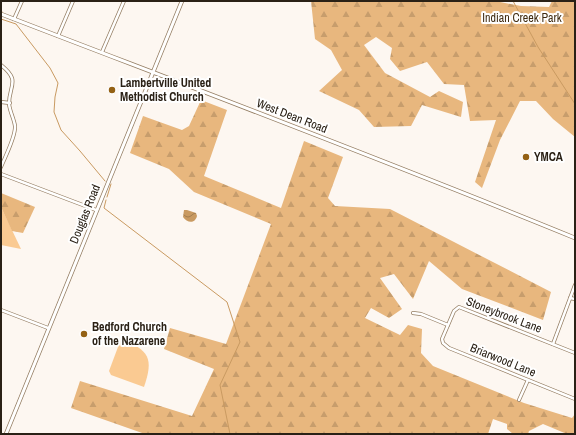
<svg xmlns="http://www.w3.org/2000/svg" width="576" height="435" font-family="'Archivo Narrow',sans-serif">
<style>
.green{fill:#faca92}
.forest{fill:url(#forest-firs)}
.water{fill:url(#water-waves)}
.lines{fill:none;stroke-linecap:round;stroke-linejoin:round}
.stream{stroke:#c99a61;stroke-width:1}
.minor-casing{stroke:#947d62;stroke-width:4}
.tertiary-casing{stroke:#947d62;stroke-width:4.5}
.minor{stroke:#fff;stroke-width:2.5}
.tertiary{stroke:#fff;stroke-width:3}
.poi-dot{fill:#946114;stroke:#fff;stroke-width:1.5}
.labels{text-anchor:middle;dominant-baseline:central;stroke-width:4;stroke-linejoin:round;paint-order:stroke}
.park-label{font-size:12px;fill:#3f2b11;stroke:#fff}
.poi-label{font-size:12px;font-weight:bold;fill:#2a2116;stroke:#fff;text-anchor:start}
.street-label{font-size:12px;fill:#2a2116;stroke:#fff}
</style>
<defs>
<pattern id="forest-firs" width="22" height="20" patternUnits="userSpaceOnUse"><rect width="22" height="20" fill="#e8b77e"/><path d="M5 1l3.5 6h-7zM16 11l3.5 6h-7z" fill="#c79d6c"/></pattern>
<pattern id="water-waves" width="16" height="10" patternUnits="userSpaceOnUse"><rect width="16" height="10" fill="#c99a61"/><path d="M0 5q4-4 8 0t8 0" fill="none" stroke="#a37d4f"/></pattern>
</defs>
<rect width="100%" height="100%" fill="#fdf7f1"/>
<g class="green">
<polygon points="1,207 21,249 1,245"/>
<path d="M 121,339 C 149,350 154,358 144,387 L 111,375 L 109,371 Z"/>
</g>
<g class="forest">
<polygon points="311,1 495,1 521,6 549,7 552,1 575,1 575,137 553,119 536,101 520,101 500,140 482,188 475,182 496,120 470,121 464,85 444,84 427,62 400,71 390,59 392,48 376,37 364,45 385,73 430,97 439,91 463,102 461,117 422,105 411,126 374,127 359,110 319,91 342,70 331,50 315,39"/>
<polygon points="201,100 227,110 204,176 281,208 304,141 343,157 328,198 335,206 390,209 551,292 543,320 462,289 429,261 413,299 394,274 380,278 402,309 389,318 371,308 365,318 400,335 408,325 422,329 421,353 433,366 524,403 572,418 575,414 575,434 567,434 543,424 529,431 528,434 513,434 507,429 507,424 493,419 488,434 145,434 71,408 80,381 192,416 214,369 164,349 170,328 226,344 271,224 194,192 169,169 130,153 143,116 182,130 189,126"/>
<polygon points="1,193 35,207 23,233 12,231 1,207"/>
</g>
<path class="water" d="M 184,210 L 187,210 L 196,213 L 197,216 C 195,224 187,223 183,217 Z"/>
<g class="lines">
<g class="stream">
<polyline points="513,1 538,47 575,104"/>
<polyline points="1,10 2,12"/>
<polyline points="1,19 16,24 50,68 58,83 55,97 54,112 61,130 80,151 105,181"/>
<polyline points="107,197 111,184"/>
<polyline points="106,200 104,208 227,302 240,342 220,385 230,434"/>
</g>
<g class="minor-casing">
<g id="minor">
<polyline points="14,19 22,1"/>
<polyline points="58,36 73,1"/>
<polyline points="102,52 124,1"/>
<path d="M 1,65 C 21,81 9,85 9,104 C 10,112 14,119 15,126 C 16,136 5,157 1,167"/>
<polyline points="1,102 10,103"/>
<polyline points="1,174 96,210"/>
<polyline points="570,298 575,299"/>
<polyline points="1,310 48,328"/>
<polyline points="413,313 421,314 448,325"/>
<polyline points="553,344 575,285"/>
<polyline points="575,353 459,307 454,311 442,339 443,343 449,348 575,399"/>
<polyline points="519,400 528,380"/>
</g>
</g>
<g class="tertiary-casing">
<g id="tertiary">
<path d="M 1,14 C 193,88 385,160 575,238"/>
<polyline points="6,434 182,1"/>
</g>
</g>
<use href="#minor" class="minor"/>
<use href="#tertiary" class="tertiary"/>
</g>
<g class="poi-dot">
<circle cx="112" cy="90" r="4"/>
<circle cx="526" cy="157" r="4"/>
<circle cx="84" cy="334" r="4"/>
</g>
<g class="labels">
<g class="park-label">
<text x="522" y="18">Indian Creek Park</text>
</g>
<g class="poi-label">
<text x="120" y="83">Lambertville United<tspan x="120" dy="14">Methodist Church</tspan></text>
<text x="534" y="157">YMCA</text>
<text x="92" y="327">Bedford Church<tspan x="92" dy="14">of the Nazarene</tspan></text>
</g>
<g class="street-label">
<text transform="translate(292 116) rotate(21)">West Dean Road</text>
<text transform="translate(85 214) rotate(-68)">Douglas Road</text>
<text transform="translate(504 315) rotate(21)">Stoneybrook Lane</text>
<text transform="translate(503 360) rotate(22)">Briarwood Lane</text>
</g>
</g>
<rect width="576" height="435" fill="none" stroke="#2a2116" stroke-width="4"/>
</svg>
